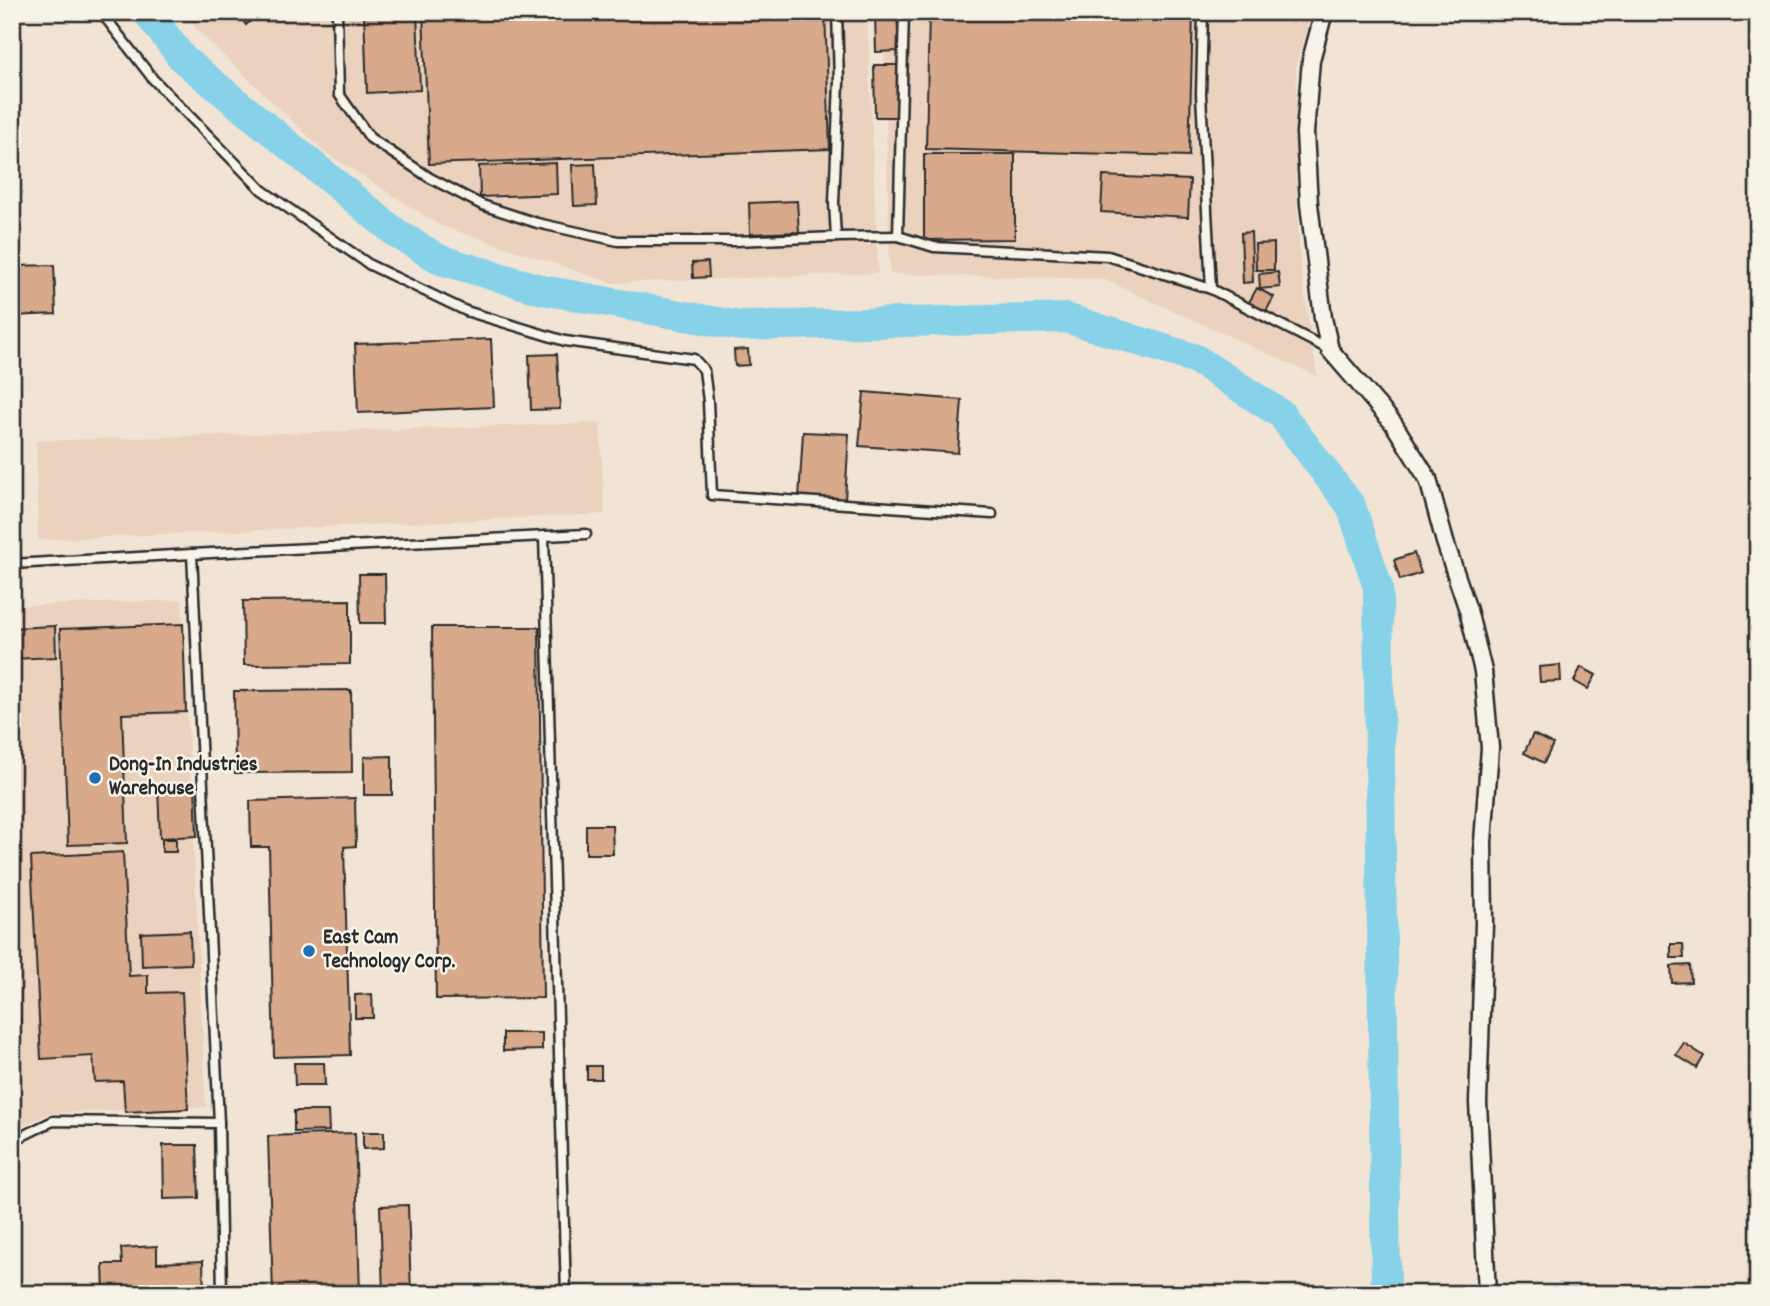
<svg xmlns="http://www.w3.org/2000/svg" width="1770" height="1306" font-family="Dekko,sans-serif">
<style>
.built{fill:#ead2bf}
.lines{fill:none;stroke-linecap:round;stroke-linejoin:round}
.river{stroke:#87d2e8;stroke-width:30}
.building{fill:#d9a98b;stroke:#2b2b2b;stroke-width:2}
.lane-casing{stroke:#2b2b2b;stroke-width:13}
.street-casing{stroke:#2b2b2b;stroke-width:21}
.lane{stroke:#f7f3e8;stroke-width:8}
.street{stroke:#f7f3e8;stroke-width:16}
.poi-dot{fill:#1f6fb2;stroke:#f7f3e8;stroke-width:2.5}
.labels{text-anchor:middle;dominant-baseline:central;stroke-width:5;stroke-linejoin:round;paint-order:stroke}
.poi-label{font-size:21px;font-weight:bold;fill:#2b2b2b;stroke:#f7f3e8;text-anchor:start}
</style>
<rect width="100%" height="100%" fill="#f1e4d5"/>
<filter id="ink" filterUnits="userSpaceOnUse"><feTurbulence type="fractalNoise" baseFrequency=".0143" numOctaves="2"/><feDisplacementMap in="SourceGraphic" scale="14" xChannelSelector="R" yChannelSelector="G"/><feConvolveMatrix kernelMatrix="1 2 1 2 8 2 1 2 1" color-interpolation-filters="sRGB"/></filter>
<g filter="url(#ink)">
<g class="built">
<polygon points="186,12 867,12 878,273 612,283 439,225 325,152 195,28"/>
<polygon points="883,12 1313,12 1296,64 1296,175 1300,262 1317,376 1103,279 890,274"/>
<polygon points="600,423 605,514 38,540 36,441"/>
<polygon points="182,600 206,1107 51,1113 12,1130 12,606"/>
</g>
<g class="lines">
<polyline class="river" points="147,12 183,59 396,233 441,260 543,290 740,326 1066,318 1196,359 1281,414 1351,506 1378,587 1386,1294"/>
</g>
<g class="building">
<polygon points="237,12 261,12 246,25"/>
<polygon points="364,12 417,12 420,90 367,93"/>
<polygon points="423,12 825,12 830,149 429,164"/>
<polygon points="929,12 1193,12 1189,156 926,149"/>
<polygon points="897,13 899,51 876,52 875,14"/>
<polygon points="874,65 897,65 898,117 875,117"/>
<polygon points="924,154 1015,154 1015,239 924,240"/>
<polygon points="556,163 557,194 480,197 479,166"/>
<polygon points="595,164 597,205 574,206 572,165"/>
<polygon points="1103,176 1190,180 1188,217 1101,212"/>
<polygon points="797,201 799,232 750,234 749,203"/>
<polygon points="1251,232 1253,282 1243,283 1241,233"/>
<polygon points="1274,243 1274,270 1256,270 1255,244"/>
<polygon points="708,262 709,277 693,278 692,263"/>
<polygon points="54,265 56,314 12,316 12,266"/>
<polygon points="1278,272 1280,287 1260,289 1259,274"/>
<polygon points="1257,288 1274,297 1265,313 1248,304"/>
<polygon points="491,339 494,407 358,413 355,344"/>
<polygon points="748,349 749,365 735,366 734,350"/>
<polygon points="557,354 560,409 531,410 529,355"/>
<polygon points="864,392 962,400 958,453 859,446"/>
<polygon points="803,432 849,434 845,500 799,498"/>
<polygon points="1414,553 1421,573 1400,580 1394,560"/>
<polygon points="359,574 385,574 386,623 360,623"/>
<polygon points="350,600 350,664 244,665 243,601"/>
<polygon points="183,624 186,712 122,714 127,843 68,845 60,629"/>
<polygon points="55,626 56,657 12,659 12,628"/>
<polygon points="432,627 539,627 543,998 436,999"/>
<polygon points="1560,665 1561,681 1540,682 1539,667"/>
<polygon points="1581,667 1596,675 1588,689 1574,681"/>
<polygon points="351,690 352,772 235,773 234,691"/>
<polygon points="1533,734 1553,744 1544,763 1524,753"/>
<polygon points="392,756 392,795 364,795 364,757"/>
<polygon points="195,784 197,836 160,838 158,786"/>
<polygon points="355,798 356,846 344,847 350,1055 274,1057 269,847 251,847 250,801"/>
<polygon points="586,825 612,825 613,854 586,854"/>
<rect x="162" y="839" width="14" height="13"/>
<polygon points="123,852 129,976 148,975 148,993 182,992 188,1109 125,1112 123,1081 95,1082 93,1056 41,1059 31,857"/>
<polygon points="190,931 191,964 142,966 141,933"/>
<polygon points="1671,944 1683,944 1684,958 1671,958"/>
<polygon points="1690,965 1691,982 1672,983 1671,966"/>
<polygon points="372,994 373,1018 355,1018 355,995"/>
<polygon points="503,1033 542,1033 542,1050 503,1051"/>
<polygon points="1684,1043 1704,1056 1697,1068 1676,1055"/>
<polygon points="294,1063 324,1063 325,1085 295,1085"/>
<rect x="587" y="1066" width="14" height="13"/>
<polygon points="294,1111 328,1111 329,1131 294,1132"/>
<polygon points="363,1132 384,1132 384,1148 363,1149"/>
<polygon points="355,1133 360,1294 273,1294 268,1136"/>
<polygon points="163,1145 197,1145 199,1198 164,1199"/>
<polygon points="408,1205 411,1294 383,1294 380,1206"/>
<polygon points="157,1246 157,1263 203,1261 204,1294 104,1294 103,1264 122,1264 121,1248"/>
</g>
<g class="lines">
<g class="lane-casing">
<g id="lane">
<polyline points="101,12 153,79 262,190 370,265 466,311 565,341 694,359 704,370 708,401 712,495 992,514"/>
<polyline points="337,12 339,94 370,138 430,178 482,205 537,223 618,241 735,241 836,237 834,203 839,82 837,12"/>
<polyline points="904,12 898,236 934,247 1108,256 1211,289 1330,350"/>
<polyline points="1203,12 1201,94 1211,289"/>
<polyline points="836,237 898,236"/>
<polyline points="544,536 566,1294"/>
<polyline points="12,564 192,554"/>
<polyline points="12,1008 15,1024 12,1030"/>
<polyline points="219,1123 192,554 586,534"/>
<polyline points="12,1141 53,1121 219,1123 222,1294"/>
</g>
</g>
<g class="street-casing">
<polyline id="street" points="1324,12 1311,60 1305,133 1309,204 1323,318 1330,350 1393,423 1428,479 1445,542 1468,610 1483,671 1490,748 1483,842 1484,924 1478,1102 1487,1294"/>
</g>
<use href="#lane" class="lane"/>
<use href="#street" class="street"/>
</g>
</g>
<g class="poi-dot">
<circle cx="95" cy="778" r="7"/>
<circle cx="309" cy="951" r="7"/>
</g>
<g class="labels">
<g class="poi-label">
<text x="109" y="766">Dong-In Industries<tspan x="109" dy="24">Warehouse</tspan></text>
<text x="323" y="939">East Cam<tspan x="323" dy="24">Technology Corp.</tspan></text>
</g>
</g>
<rect width="1770" height="1306" fill="none" stroke="#f7f3e8" stroke-width="42"/>
<rect x="21" y="21" width="1728" height="1264" fill="none" stroke="#2b2b2b" stroke-width="2.5" filter="url(#ink)"/>
</svg>
